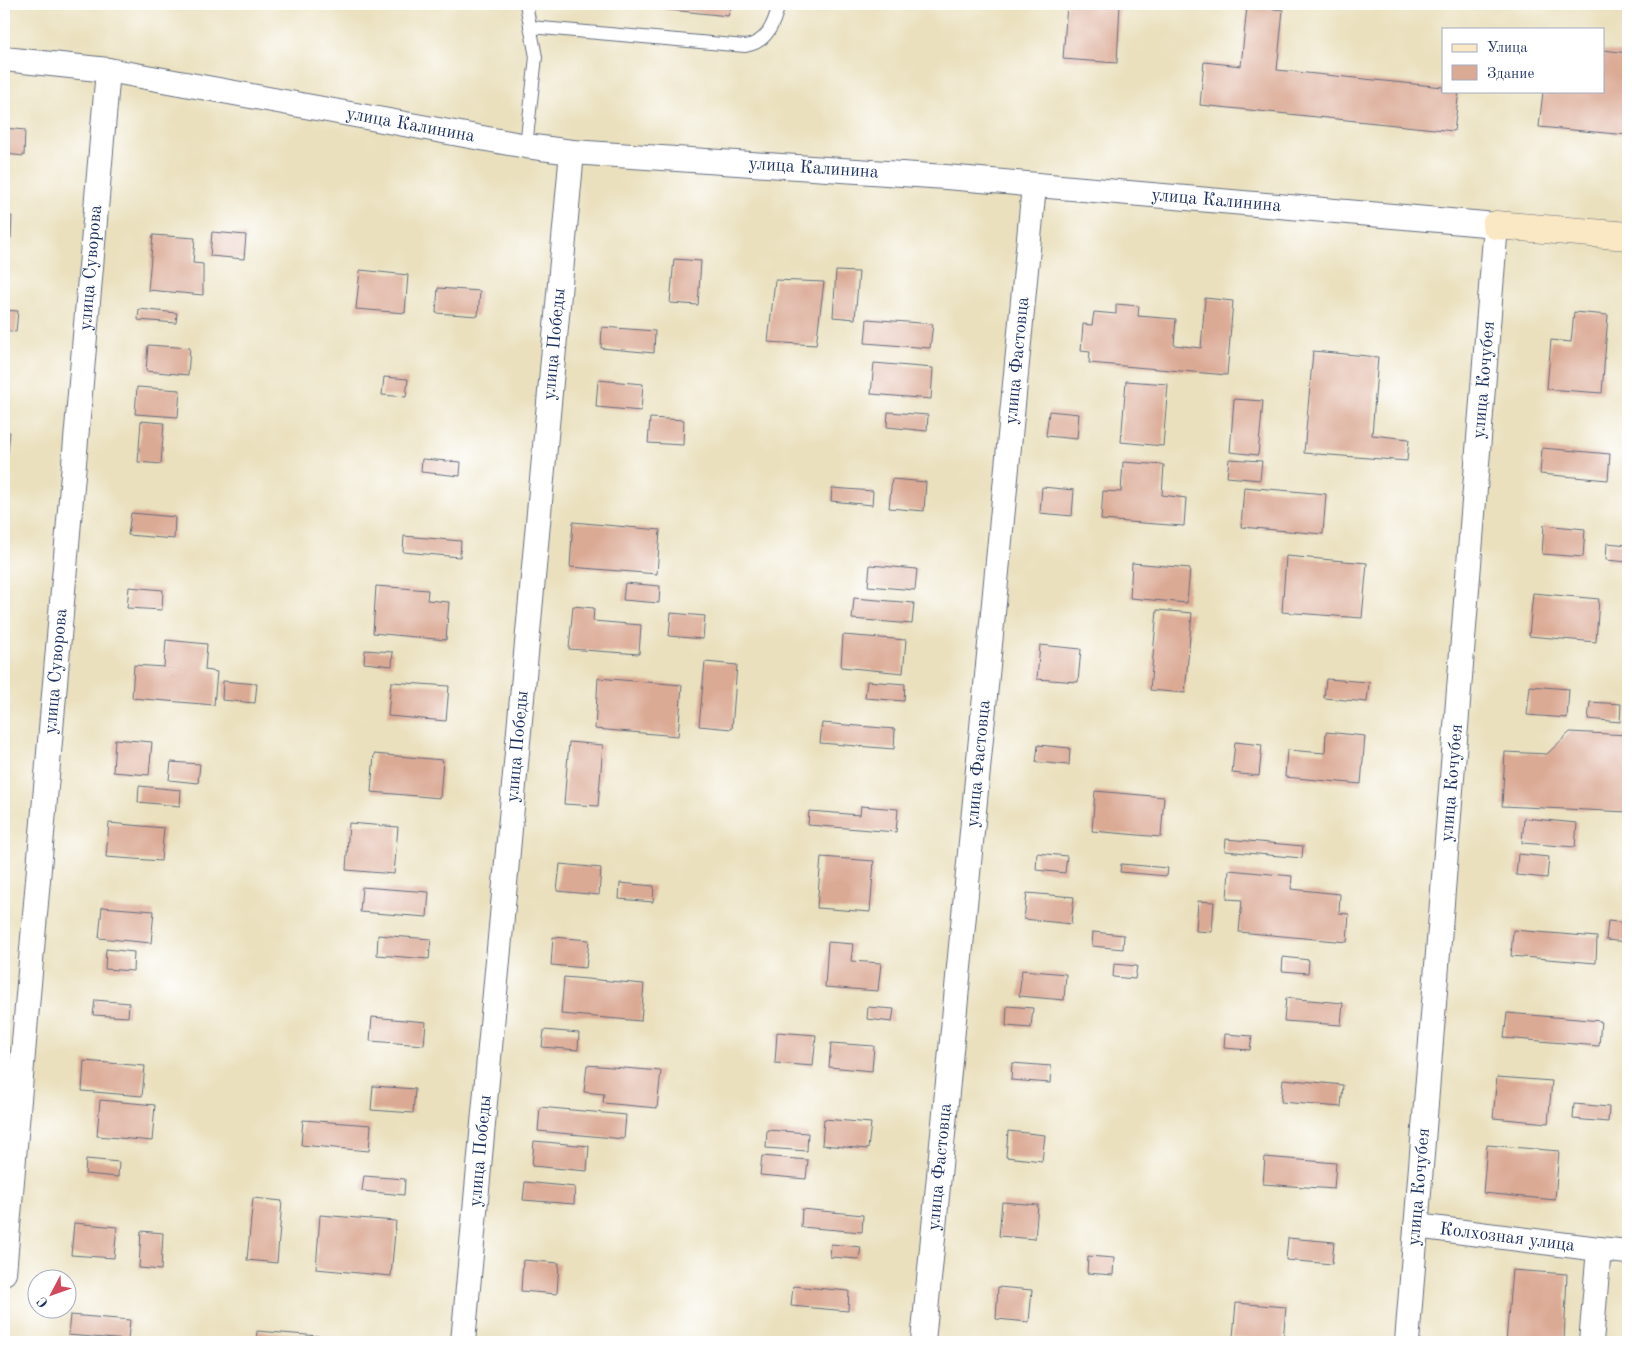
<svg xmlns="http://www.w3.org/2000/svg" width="1632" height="1346" font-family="'Old Standard TT',serif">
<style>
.building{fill:#dbaa95}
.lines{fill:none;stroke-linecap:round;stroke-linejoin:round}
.lane-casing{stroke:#636d7f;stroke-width:14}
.street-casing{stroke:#636d7f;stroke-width:26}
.secondary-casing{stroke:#636d7f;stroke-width:29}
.lane{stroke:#fff;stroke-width:12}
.street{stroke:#fff;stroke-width:24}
.secondary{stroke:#fae7c3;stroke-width:28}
.labels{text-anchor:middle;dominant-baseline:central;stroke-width:4;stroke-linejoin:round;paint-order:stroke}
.street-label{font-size:18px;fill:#1b2f5e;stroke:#fff}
</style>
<rect width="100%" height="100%" fill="#fff"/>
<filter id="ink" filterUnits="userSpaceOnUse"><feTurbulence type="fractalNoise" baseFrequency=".02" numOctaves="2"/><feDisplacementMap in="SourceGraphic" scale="10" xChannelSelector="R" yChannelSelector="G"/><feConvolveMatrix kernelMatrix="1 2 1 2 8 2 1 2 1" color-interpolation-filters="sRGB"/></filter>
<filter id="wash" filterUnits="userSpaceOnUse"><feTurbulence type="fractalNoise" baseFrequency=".0096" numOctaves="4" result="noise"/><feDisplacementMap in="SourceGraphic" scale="20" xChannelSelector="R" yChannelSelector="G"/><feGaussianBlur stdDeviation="1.12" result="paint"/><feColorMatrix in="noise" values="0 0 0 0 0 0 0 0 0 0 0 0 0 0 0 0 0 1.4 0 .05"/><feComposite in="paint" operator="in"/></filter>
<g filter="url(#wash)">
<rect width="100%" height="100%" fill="#eae0bd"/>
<g id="blocks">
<g class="building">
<polygon points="167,4 194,4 193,9"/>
<polygon points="623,4 732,4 728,16 623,5"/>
<polygon points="1067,4 1120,4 1117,63 1063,59"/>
<polygon points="1247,6 1283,10 1277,70 1443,87 1443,91 1459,91 1454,131 1200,105 1204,62 1241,66"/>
<polygon points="1603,50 1628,53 1628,135 1539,127 1543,91 1603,91"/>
<polygon points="4,128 25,130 24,156 4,154"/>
<polygon points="4,216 12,216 11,238 4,237"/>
<polygon points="212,232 246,235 244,259 210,256"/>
<polygon points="153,235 195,238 193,263 203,264 203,295 148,290"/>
<polygon points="674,259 701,261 698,305 670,303"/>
<polygon points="360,270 408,275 405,313 356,309"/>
<polygon points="836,271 859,272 855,319 833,317"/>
<polygon points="775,280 824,282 816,345 768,342"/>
<polygon points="438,288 480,291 478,316 436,313"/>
<polygon points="1205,298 1233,301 1227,375 1089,363 1090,352 1081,351 1083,324 1092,325 1094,312 1116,314 1116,304 1139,306 1138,316 1176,319 1174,345 1201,348"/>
<polygon points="139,309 177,313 176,323 138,320"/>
<polygon points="4,310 18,311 16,332 4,330"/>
<polygon points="1574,312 1608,315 1602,393 1547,389 1551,340 1571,342"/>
<polygon points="867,319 933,324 930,348 865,343"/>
<polygon points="602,327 655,331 654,353 601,348"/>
<polygon points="148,345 190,348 188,375 146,371"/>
<polygon points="1313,351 1378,357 1372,435 1409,439 1407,461 1304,453"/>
<polygon points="874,363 933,368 931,399 871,394"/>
<polygon points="384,377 408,379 406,397 382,395"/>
<polygon points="598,380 643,384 641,411 596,407"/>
<polygon points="1126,381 1168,384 1163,446 1121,442"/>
<polygon points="137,387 180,390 178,417 135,414"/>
<polygon points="1234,399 1263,401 1258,455 1230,452"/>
<polygon points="1049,411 1079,414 1077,439 1046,436"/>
<polygon points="888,412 928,415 927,431 887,427"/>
<polygon points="650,418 684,420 683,445 648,443"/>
<polygon points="141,421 164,423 161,464 138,462"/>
<polygon points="4,431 10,432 8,453 4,452"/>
<polygon points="1542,448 1610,454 1608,480 1540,474"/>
<polygon points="422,459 461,462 460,476 421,472"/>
<polygon points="1229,459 1262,461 1260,480 1227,477"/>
<polygon points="1123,462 1164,465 1162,495 1186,498 1184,526 1101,520 1103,491 1121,492"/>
<polygon points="892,479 926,482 924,511 889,508"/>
<polygon points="1042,487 1074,490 1072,516 1040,513"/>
<polygon points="1244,487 1326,494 1323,534 1241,527"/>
<polygon points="832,488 873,491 872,505 831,501"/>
<polygon points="131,513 175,517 174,539 128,535"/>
<polygon points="573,522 660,530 657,574 570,567"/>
<polygon points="1544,525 1585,529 1583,557 1542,554"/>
<polygon points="404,536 461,541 460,557 403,552"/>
<polygon points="1607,543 1628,545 1628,562 1606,560"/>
<polygon points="1286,556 1367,563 1362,618 1282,612"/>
<polygon points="1132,563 1190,568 1187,603 1130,598"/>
<polygon points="870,565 917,569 915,590 868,586"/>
<polygon points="625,583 660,586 659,603 623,600"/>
<polygon points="376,586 428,590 427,600 449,602 446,640 373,633"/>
<polygon points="129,587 163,590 162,610 127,608"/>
<polygon points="1533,593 1599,599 1596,642 1529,636"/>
<polygon points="854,598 914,603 912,624 852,619"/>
<polygon points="573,606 594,608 593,621 641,625 639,654 569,649"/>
<polygon points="1157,610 1192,613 1185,693 1150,690"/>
<polygon points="671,613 705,616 703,639 669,636"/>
<polygon points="843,635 906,640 903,673 841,667"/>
<polygon points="166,640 207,644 205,670 217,672 214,705 132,698 134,665 164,667"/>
<polygon points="1040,645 1081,649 1078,682 1037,679"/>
<polygon points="365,650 393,652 392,666 364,663"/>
<polygon points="705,662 737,665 732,729 699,726"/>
<polygon points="598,678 682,685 678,736 595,729"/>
<polygon points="1326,679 1369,682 1367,702 1324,698"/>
<polygon points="223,681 257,684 255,703 222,700"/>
<polygon points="867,681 905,684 904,701 865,698"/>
<polygon points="391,682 449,686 446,721 388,716"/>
<polygon points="1530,686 1569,689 1567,718 1527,715"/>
<polygon points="1590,702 1621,704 1620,722 1588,719"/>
<polygon points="822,723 895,729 894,749 820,743"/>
<polygon points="1326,732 1365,736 1361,784 1285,777 1287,750 1325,753"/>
<polygon points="1570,732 1628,735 1628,812 1502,806 1505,752 1547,754"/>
<polygon points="115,739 152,742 149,775 113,772"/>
<polygon points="569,742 603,745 598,806 564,804"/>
<polygon points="1235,742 1262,745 1259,776 1232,773"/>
<polygon points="1038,745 1070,748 1069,765 1036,762"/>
<polygon points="374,754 443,760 440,798 371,792"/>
<polygon points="171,762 200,764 198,783 169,780"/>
<polygon points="139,786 181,790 180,806 138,802"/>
<polygon points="1095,791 1164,797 1161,837 1092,831"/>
<polygon points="861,806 898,809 896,832 808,825 809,811 860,815"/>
<polygon points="1524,818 1577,823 1575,847 1522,843"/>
<polygon points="109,823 164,828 161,861 106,857"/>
<polygon points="349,823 398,827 394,874 346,870"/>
<polygon points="1226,839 1303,846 1302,858 1225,851"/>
<polygon points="1037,853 1067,856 1065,873 1036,870"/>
<polygon points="1518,854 1549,857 1547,878 1516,875"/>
<polygon points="821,857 874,861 870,912 817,908"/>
<polygon points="560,864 601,868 599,895 557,891"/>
<polygon points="1121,864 1168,868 1167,876 1120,872"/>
<polygon points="1229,870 1292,876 1291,889 1340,894 1339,913 1349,914 1347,942 1239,932 1242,900 1227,899"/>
<polygon points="620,883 654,886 653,902 619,899"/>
<polygon points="362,887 429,892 427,917 360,912"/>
<polygon points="1027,893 1074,897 1071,924 1024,919"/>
<polygon points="1198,901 1214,902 1212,932 1196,931"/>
<polygon points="102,907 154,911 151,943 99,938"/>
<polygon points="1608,921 1628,923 1628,942 1606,940"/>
<polygon points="1513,930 1597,937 1596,963 1511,956"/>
<polygon points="1093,932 1124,935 1123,949 1092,946"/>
<polygon points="378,935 431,939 429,959 377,955"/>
<polygon points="553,937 589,940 586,968 551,965"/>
<polygon points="828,942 853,944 851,961 881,963 878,991 825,987"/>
<polygon points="106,949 134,952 133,971 105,969"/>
<polygon points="1283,957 1309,960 1308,973 1282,971"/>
<polygon points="1114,964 1137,966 1135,979 1113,977"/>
<polygon points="1022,970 1066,974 1064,1000 1019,996"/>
<polygon points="564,977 644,984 641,1021 561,1014"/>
<polygon points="1286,998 1343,1003 1341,1025 1284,1021"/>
<polygon points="95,1000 129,1003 128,1017 93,1015"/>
<polygon points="1007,1006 1033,1008 1031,1028 1006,1026"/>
<polygon points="868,1007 894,1009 892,1022 867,1019"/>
<polygon points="1507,1013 1601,1021 1599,1046 1504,1038"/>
<polygon points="372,1017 426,1022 424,1045 370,1041"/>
<polygon points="544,1030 579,1033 578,1050 542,1047"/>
<polygon points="777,1032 816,1035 813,1066 775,1063"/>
<polygon points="1225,1034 1252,1036 1250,1050 1224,1048"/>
<polygon points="831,1043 874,1046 872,1071 829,1067"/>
<polygon points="84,1061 145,1066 142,1096 82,1091"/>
<polygon points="1012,1063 1051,1066 1050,1083 1011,1080"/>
<polygon points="587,1065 661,1071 657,1108 603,1103 604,1094 584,1092"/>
<polygon points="1497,1077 1552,1081 1548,1123 1493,1118"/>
<polygon points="1283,1079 1343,1085 1341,1107 1281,1102"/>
<polygon points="373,1086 415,1089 413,1113 371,1110"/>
<polygon points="100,1100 155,1105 152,1141 97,1136"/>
<polygon points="1574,1104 1609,1107 1608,1122 1573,1119"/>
<polygon points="540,1107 626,1115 624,1139 538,1131"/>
<polygon points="824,1119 871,1123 868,1149 822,1145"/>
<polygon points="303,1120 371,1125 369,1151 301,1145"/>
<polygon points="767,1130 808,1133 807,1151 766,1148"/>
<polygon points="1008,1131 1045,1135 1042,1161 1006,1157"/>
<polygon points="534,1141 589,1146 587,1171 532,1166"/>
<polygon points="1487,1145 1559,1151 1555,1200 1483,1193"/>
<polygon points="762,1156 808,1160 806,1179 760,1175"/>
<polygon points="1265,1157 1336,1163 1334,1189 1263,1184"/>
<polygon points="86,1159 119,1162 118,1177 85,1174"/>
<polygon points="364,1176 405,1179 404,1195 362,1191"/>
<polygon points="525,1182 575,1187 574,1204 523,1200"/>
<polygon points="253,1198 282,1201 277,1263 247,1260"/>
<polygon points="1002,1202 1038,1205 1035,1239 999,1236"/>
<polygon points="802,1209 863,1215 862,1232 801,1227"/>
<polygon points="320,1215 396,1221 391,1276 316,1269"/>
<polygon points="74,1223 117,1227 114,1258 71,1255"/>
<polygon points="141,1231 163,1233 161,1270 139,1268"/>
<polygon points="1288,1238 1334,1242 1332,1264 1286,1260"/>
<polygon points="831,1244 861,1247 859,1259 830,1257"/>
<polygon points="1088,1256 1114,1258 1113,1275 1087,1273"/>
<polygon points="523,1260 559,1263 557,1294 521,1291"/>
<polygon points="1512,1270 1567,1274 1564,1342 1506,1342"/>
<polygon points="793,1286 849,1291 848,1311 791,1306"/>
<polygon points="998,1287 1032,1290 1029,1322 996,1319"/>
<polygon points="1236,1303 1286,1307 1283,1341 1233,1337"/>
<polygon points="70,1315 130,1320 128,1340 68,1335"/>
<polygon points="257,1331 381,1341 380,1342 256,1342"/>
</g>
</g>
</g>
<g filter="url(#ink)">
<use href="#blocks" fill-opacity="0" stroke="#636d7f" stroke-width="1"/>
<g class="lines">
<g class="lane-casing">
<g id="lane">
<path d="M 530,27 L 745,46 C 767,43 774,24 779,4"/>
<polyline points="526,146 536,57 526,4"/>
</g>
</g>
<g class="street-casing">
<g id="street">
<path id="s1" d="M 4,59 L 108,70 L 526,146 L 572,152 L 946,177 L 1496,225 L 1407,1342"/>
<path id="s2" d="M 1416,1226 L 1599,1249 L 1591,1342"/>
<polyline points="1599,1249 1628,1252"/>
<path id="s3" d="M 4,1273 L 108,70"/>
<path id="s4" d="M 463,1342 L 572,152"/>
<path id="s5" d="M 923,1342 L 1034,186"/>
</g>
</g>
<g class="secondary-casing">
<polyline id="secondary" points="1496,225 1628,236"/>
</g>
<use href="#lane" class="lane"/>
<use href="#street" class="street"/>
<use href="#secondary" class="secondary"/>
</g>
</g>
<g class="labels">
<g class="street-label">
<text stroke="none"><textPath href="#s1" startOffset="412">улица Калинина</textPath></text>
<text stroke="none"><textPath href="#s1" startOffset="818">улица Калинина</textPath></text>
<text stroke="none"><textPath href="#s1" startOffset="1222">улица Калинина</textPath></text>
<text stroke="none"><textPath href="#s3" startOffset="1009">улица Суворова</textPath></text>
<text stroke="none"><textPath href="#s4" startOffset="1002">улица Победы</textPath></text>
<text stroke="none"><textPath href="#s5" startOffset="986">улица Фастовца</textPath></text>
<text transform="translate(1484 380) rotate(-85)">улица Кочубея</text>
<text stroke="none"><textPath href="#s3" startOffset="604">улица Суворова</textPath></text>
<text stroke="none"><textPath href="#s4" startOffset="598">улица Победы</textPath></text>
<text stroke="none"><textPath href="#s5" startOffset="581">улица Фастовца</textPath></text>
<text transform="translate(1452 783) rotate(-85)">улица Кочубея</text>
<text stroke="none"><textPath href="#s4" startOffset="192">улица Победы</textPath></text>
<text stroke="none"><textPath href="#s5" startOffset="176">улица Фастовца</textPath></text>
<text transform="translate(1419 1187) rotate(-85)">улица Кочубея</text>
<text stroke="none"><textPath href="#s2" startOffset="92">Колхозная улица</textPath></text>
</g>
</g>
<rect width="1632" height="1346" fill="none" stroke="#fff" stroke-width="20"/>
<rect x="1442" y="28" width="162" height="65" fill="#ffffff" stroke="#a4acbf"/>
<rect x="1452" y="44" width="25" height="8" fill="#fae7c3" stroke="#a4acbf"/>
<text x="1487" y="52" font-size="15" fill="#1b2f5e">Улица</text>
<rect x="1452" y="65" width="25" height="15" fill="#dbaa95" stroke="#a4acbf"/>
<text x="1487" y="78" font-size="15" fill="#1b2f5e">Здание</text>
<g transform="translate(52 1294) rotate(229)"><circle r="24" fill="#ffffff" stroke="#a4acbf"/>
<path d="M0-4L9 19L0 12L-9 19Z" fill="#d1495b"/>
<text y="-8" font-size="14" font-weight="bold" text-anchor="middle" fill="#1b2f5e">С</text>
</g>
</svg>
